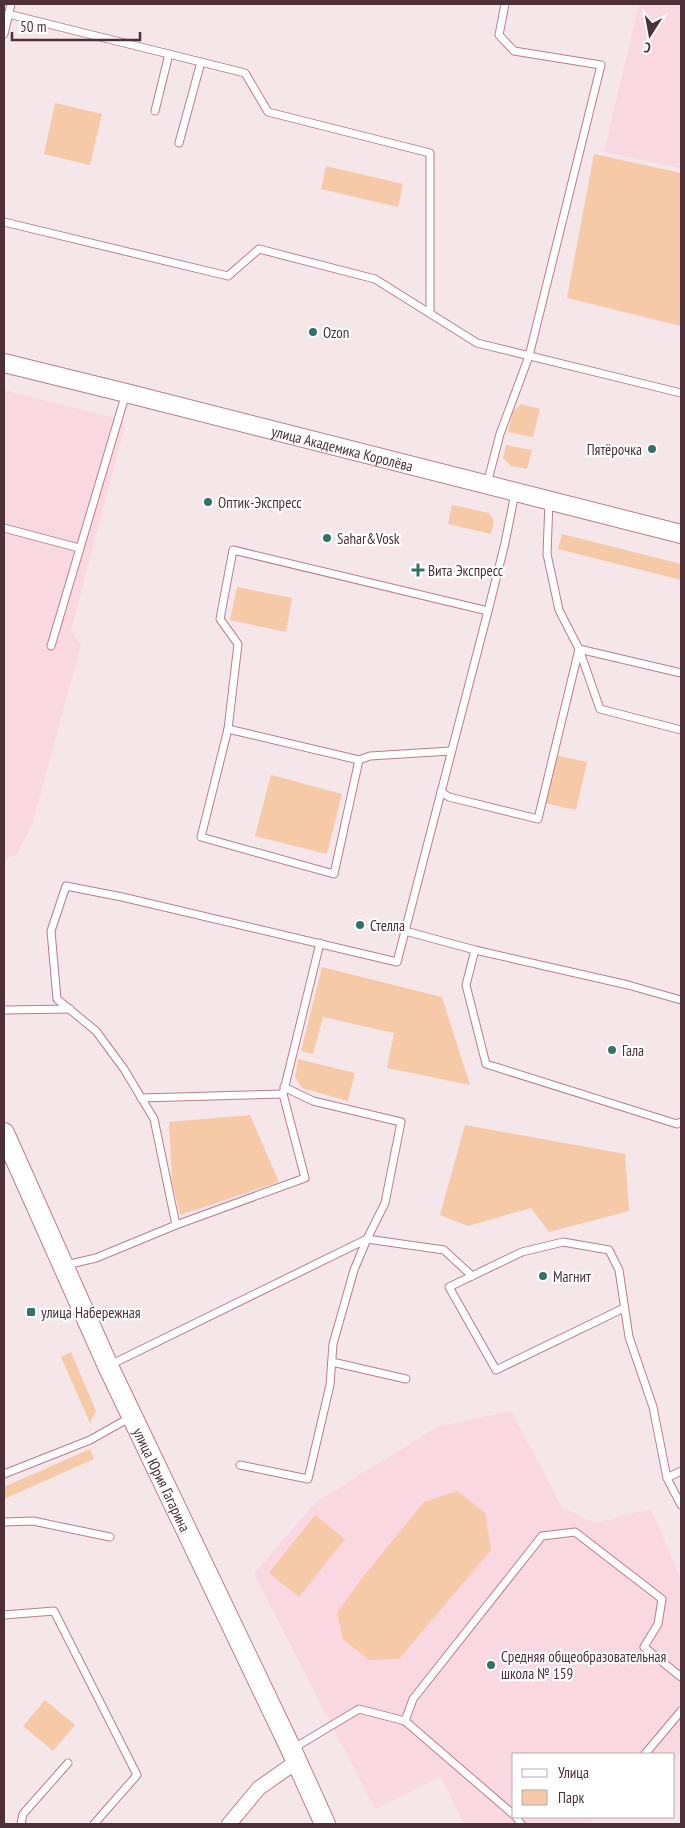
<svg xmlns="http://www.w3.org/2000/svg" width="685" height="1828" font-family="'PT Sans Narrow',sans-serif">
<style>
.built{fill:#f9d8e1}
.green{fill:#f6c9a7}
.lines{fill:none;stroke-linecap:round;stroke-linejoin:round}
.service-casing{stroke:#bd7b90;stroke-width:9}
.minor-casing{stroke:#bd7b90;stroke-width:16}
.tertiary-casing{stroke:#bd7b90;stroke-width:20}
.secondary-casing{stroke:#bd7b90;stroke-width:22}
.service{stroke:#fff;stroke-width:7}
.minor{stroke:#fff;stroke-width:14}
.tertiary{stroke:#fff;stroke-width:18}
.secondary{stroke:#fff;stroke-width:20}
.poi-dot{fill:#2f7467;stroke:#fff;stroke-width:2}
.labels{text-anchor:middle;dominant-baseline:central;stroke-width:4.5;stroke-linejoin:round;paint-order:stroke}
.poi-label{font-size:15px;fill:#4d3039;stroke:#fff;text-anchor:start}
.street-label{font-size:15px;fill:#4d3039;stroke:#fff}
</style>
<rect width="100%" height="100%" fill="#f5e6ea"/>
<g class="built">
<polygon points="639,4 681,4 681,168 604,152"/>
<polygon points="4,390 126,421 71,631 81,645 32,825 16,855 4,860"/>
<polygon points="511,1411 562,1508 596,1523 651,1509 681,1579 681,1750 674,1763 674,1754 514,1754 514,1817 601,1817 585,1824 464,1824 441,1776 375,1809 254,1574 315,1503 437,1427"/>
</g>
<g class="green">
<polygon points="55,103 102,114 90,165 44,154"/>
<polygon points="594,154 681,173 681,326 567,298"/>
<polygon points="326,166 403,184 398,207 321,189"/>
<polygon points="521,404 540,409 533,437 508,432 513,411"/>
<polygon points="506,445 532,450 527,469 511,466 503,458"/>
<polygon points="452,505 489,513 494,521 491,534 448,524"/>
<polygon points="562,534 681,564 681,580 558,549"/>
<polygon points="237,587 292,598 286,632 230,620"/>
<polygon points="555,755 587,762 576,810 544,803"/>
<polygon points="271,775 342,794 327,854 255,836"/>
<polygon points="322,967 442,997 470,1085 387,1068 394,1033 323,1017 313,1054 301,1051"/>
<polygon points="298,1059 355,1073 348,1101 302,1088 295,1077"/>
<polygon points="250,1115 279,1182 180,1215 172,1182 169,1122"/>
<polygon points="465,1125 625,1154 629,1211 549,1232 531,1208 468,1226 440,1215"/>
<polygon points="71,1352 96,1411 90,1423 61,1357"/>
<polygon points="90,1449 94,1459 4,1499 4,1487"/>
<polygon points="457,1491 485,1513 491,1550 399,1659 369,1660 343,1639 337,1613 363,1577 424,1502"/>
<polygon points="315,1515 345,1539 299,1597 269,1573"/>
<polygon points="45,1700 75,1725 53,1751 23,1726"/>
</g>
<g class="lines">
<g class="service-casing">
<g id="service">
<polyline points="8,14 245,73 268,112 430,153 430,312"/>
<polyline points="4,34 11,4"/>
<polyline points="155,111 169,54"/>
<polyline points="179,143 201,62"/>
<polyline points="4,222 228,276 259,249 375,279 477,343 681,393"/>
<polyline points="487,484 500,434 529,356 601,65 514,51 499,35 505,4"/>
<polyline points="549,501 547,554 559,610 579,649 600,709 681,730"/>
<polyline points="4,528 79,548"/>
<polyline points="51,646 126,393"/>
<polyline points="228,729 201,837 334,874 359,760"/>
<polyline points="451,751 370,756 359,760 228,729 238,644 220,619 233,550 488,611"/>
<polyline points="441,792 449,797 538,819 579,649 681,673"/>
<polyline points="405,931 475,950 628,985 681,1000"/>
<polyline points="475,950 466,985 486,1064 677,1124 681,1122"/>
<polyline points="4,1010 70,1009"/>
<polyline points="141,1098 283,1094"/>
<polyline points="176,1225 305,1178 283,1094 320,943"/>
<polyline points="66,1265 96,1258 176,1225 154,1119 124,1069 96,1031 57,999 51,931 66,886 122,897 397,962 488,611 505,543 515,493"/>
<polyline points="624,1308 496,1370 449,1287 522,1252 563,1242 609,1250 619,1270 629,1337 653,1407 667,1478 681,1505"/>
<polyline points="332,1362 406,1379"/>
<polyline points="110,1365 367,1239 444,1250 472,1276"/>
<polyline points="240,1465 308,1479 330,1385 333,1344 354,1270 367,1239 385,1203 401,1122 313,1101 284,1087"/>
<polyline points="4,1474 90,1440 131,1417"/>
<polyline points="667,1478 681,1471"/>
<polyline points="4,1522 33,1521 110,1537"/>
<polyline points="4,1615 54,1611 137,1775 94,1824"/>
<polyline points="405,1721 413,1699 542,1536 575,1532 662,1599 658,1624 644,1647 681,1677"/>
<polyline points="294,1748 359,1709 405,1721 514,1815"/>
<polyline points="645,1754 681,1711"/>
<polyline points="516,1817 521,1824"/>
<polyline points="21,1824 23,1814 68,1763"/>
</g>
</g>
<g class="minor-casing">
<polyline id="minor" points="229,1824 259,1788 296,1762"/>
</g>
<g class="tertiary-casing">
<g id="tertiary">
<path id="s1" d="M 4,363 L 126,393 L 681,534"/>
</g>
</g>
<g class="secondary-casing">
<g id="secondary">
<path id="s2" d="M 4,1133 L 108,1366 L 291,1749 L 325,1824"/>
</g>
</g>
<use href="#service" class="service"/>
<use href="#minor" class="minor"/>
<use href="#tertiary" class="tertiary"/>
<use href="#secondary" class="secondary"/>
</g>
<g class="poi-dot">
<circle cx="313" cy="332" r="5"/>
<circle cx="652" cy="449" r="5"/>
<circle cx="208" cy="502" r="5"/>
<circle cx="327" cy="538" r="5"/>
<path d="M415.5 562.5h5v5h5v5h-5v5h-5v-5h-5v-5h5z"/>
<circle cx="360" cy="925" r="5"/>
<circle cx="612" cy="1050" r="5"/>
<circle cx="543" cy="1276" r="5"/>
<rect x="26" y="1307" width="10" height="10" rx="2.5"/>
<circle cx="491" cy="1665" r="5"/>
</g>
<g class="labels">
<g class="poi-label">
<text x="323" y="332">Ozon</text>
<text x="642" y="449" text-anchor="end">Пятёрочка</text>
<text x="218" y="502">Оптик-Экспресс</text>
<text x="337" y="538">Sahar&amp;Vosk</text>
<text x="428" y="570">Вита Экспресс</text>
<text x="370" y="925">Стелла</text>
<text x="622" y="1050">Гала</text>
<text x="553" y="1276">Магнит</text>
<text x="41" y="1312">улица Набережная</text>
<text x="501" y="1656">Средняя общеобразовательная<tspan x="501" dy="17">школа № 159</tspan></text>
</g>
<g class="street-label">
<text stroke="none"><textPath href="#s1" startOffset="349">улица Академика Королёва</textPath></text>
<text stroke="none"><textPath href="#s2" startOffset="381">улица Юрия Гагарина</textPath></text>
</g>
</g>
<rect width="685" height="1828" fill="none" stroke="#4d3039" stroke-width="10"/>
<rect x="512" y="1753" width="162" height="65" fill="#ffffff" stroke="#b8acb0"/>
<rect x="522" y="1769" width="25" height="8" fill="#ffffff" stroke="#b8acb0"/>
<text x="558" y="1778" font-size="15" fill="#4d3039">Улица</text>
<rect x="522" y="1790" width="25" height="15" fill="#f6c9a7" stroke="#b8acb0"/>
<text x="558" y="1803" font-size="15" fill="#4d3039">Парк</text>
<g transform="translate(650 35) rotate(191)" stroke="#ffffff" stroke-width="4" paint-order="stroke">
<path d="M0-4L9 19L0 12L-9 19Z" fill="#4d3039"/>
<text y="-8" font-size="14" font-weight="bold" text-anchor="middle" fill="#4d3039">С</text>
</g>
<path d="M12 32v8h128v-8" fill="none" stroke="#4d3039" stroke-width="2.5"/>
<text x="20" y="32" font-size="15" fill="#4d3039" stroke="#ffffff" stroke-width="4" paint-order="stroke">50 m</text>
</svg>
